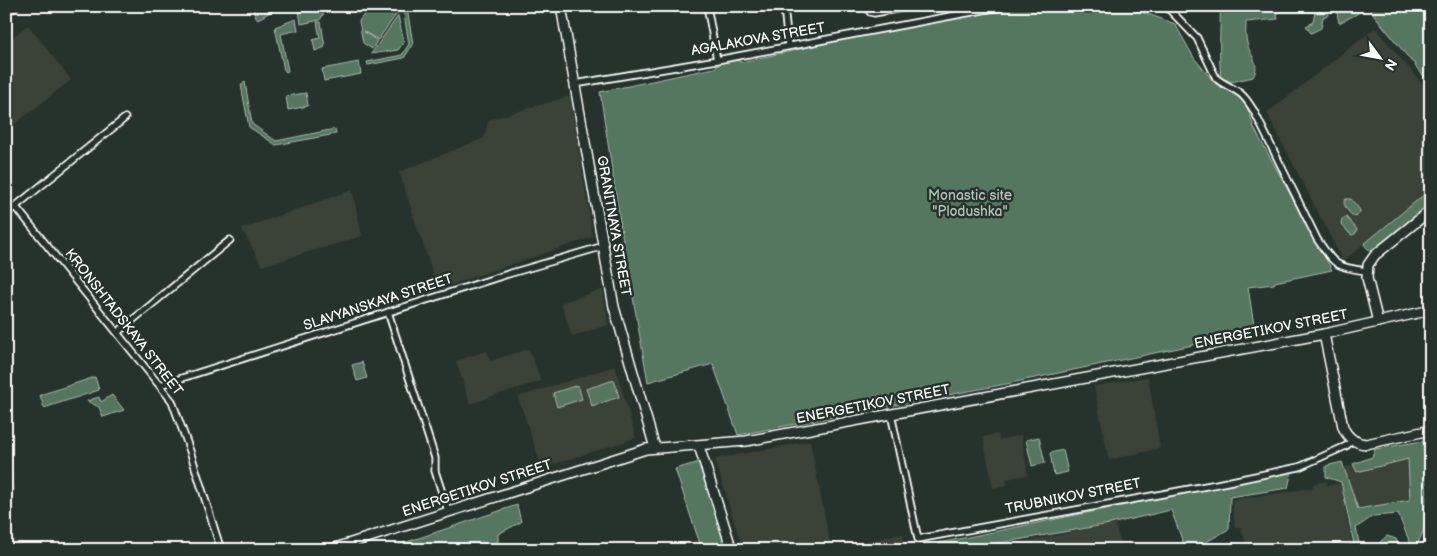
<svg xmlns="http://www.w3.org/2000/svg" width="1437" height="556" font-family="'Balsamiq Sans',sans-serif">
<style>
.built{fill:#3a4238}
.green{fill:#55765f;stroke:#aabaaf}
.lines{fill:none;stroke-linecap:round;stroke-linejoin:round}
.street-casing{stroke:#fff;stroke-width:9}
.secondary-casing{stroke:#fff;stroke-width:12}
.street{stroke:#26332d;stroke-width:5.5}
.secondary{stroke:#26332d;stroke-width:9}
.tram{stroke:#fff;stroke-width:1}
.labels{text-anchor:middle;dominant-baseline:central;stroke-width:5;stroke-linejoin:round;paint-order:stroke}
.street-label{font-size:14px;fill:#fff;stroke:#26332d}
.park-label{font-size:14px;fill:#b2c1b7;stroke:#26332d}
</style>
<rect width="100%" height="100%" fill="#26332d"/>
<filter id="ink" filterUnits="userSpaceOnUse"><feTurbulence type="fractalNoise" baseFrequency=".02" numOctaves="2"/><feDisplacementMap in="SourceGraphic" scale="10" xChannelSelector="R" yChannelSelector="G"/><feConvolveMatrix kernelMatrix="1 2 1 2 8 2 1 2 1" color-interpolation-filters="sRGB"/></filter>
<g filter="url(#ink)">
<g class="built">
<polygon points="28,25 71,80 6,131 6,42"/>
<polygon points="1375,28 1431,94 1431,189 1343,261 1267,113"/>
<polygon points="570,96 593,237 438,289 399,172 484,138 489,120"/>
<polygon points="352,190 362,236 262,266 242,229"/>
<polygon points="603,289 608,325 572,336 561,303"/>
<polygon points="529,349 541,381 499,394 470,404 456,361 487,351 490,361"/>
<polygon points="615,366 636,438 542,468 518,397"/>
<polygon points="1148,377 1160,448 1109,460 1094,386"/>
<polygon points="998,434 999,440 1021,435 1028,475 1006,479 1007,485 993,488 983,437"/>
<polygon points="810,441 831,548 903,534 904,544 930,543 932,550 743,550 715,459"/>
<polygon points="1408,455 1413,504 1353,512 1341,468"/>
<polygon points="6,459 16,490 6,498"/>
<polygon points="1326,481 1327,485 1341,483 1352,545 1322,550 1248,550 1241,527 1235,527 1232,500 1312,488 1314,484"/>
<polygon points="1114,523 1123,550 977,550 1059,535"/>
<polygon points="6,531 21,546 21,550 6,550"/>
</g>
<g class="green">
<polygon points="262,6 281,6 258,19 256,17 253,10"/>
<polygon points="310,6 328,6 320,20 301,24 299,10"/>
<polygon points="345,6 378,6 381,10 397,7 398,12 378,40 363,31 377,41 372,49 363,43 359,21 367,11 356,13"/>
<polygon points="1015,6 1027,8 1039,6 1127,6 1175,24 1194,58 1216,84 1245,101 1255,130 1332,270 1275,282 1274,284 1248,287 1255,332 1006,384 738,435 713,364 648,382 624,247 600,92 714,68 722,62 733,59 741,62 851,38 961,16 995,12"/>
<path d="M 1220,6 L 1260,6 L 1262,8 L 1265,6 L 1307,6 L 1315,12 L 1316,10 L 1328,11 L 1328,15 L 1323,17 L 1321,28 L 1311,33 L 1306,26 L 1313,22 L 1315,12 L 1280,12 L 1277,15 L 1278,19 L 1246,22 C 1246,28 1245,36 1247,43 C 1250,56 1261,63 1253,77 L 1231,82 L 1221,77 C 1218,53 1221,30 1220,6 Z"/>
<polygon points="1360,6 1367,6 1357,14 1339,23 1337,13"/>
<polygon points="1367,6 1431,6 1431,84 1415,66 1416,64 1411,61"/>
<polygon points="407,8 413,44 404,58 368,65 367,62 402,55 409,44 403,9"/>
<polygon points="398,16 404,42 398,50 371,54"/>
<polygon points="296,19 298,30 281,34 288,71 286,72 284,70 275,27"/>
<polygon points="317,22 321,22 325,47 315,51 313,40 320,38"/>
<polygon points="359,62 361,74 324,81 322,69"/>
<polygon points="245,82 252,124 276,141 335,129 336,134 276,145 249,127 241,85"/>
<polygon points="306,93 308,106 288,110 286,96"/>
<path d="M 1431,189 L 1431,205 L 1375,250 C 1370,252 1366,248 1364,244 Z"/>
<path d="M 1346,199 L 1351,199 L 1360,210 L 1360,212 L 1356,217 C 1351,216 1344,207 1344,202 Z"/>
<polygon points="1346,217 1357,229 1356,233 1353,235 1350,234 1341,224 1342,219"/>
<polygon points="362,362 367,378 357,381 352,365"/>
<polygon points="95,377 99,390 44,408 40,395"/>
<polygon points="614,380 619,397 592,406 586,389"/>
<polygon points="578,385 582,399 557,407 553,393"/>
<polygon points="112,395 124,410 103,417 99,407 87,401 99,397 101,402"/>
<polygon points="1039,437 1045,463 1032,466 1026,440"/>
<polygon points="1423,441 1427,489 1427,522 1416,548 1411,545 1398,514 1373,516 1356,528 1359,543 1357,547 1345,550 1325,550 1354,544 1341,482 1326,477 1326,466 1342,462 1358,509 1410,500 1408,459 1357,472 1353,464 1372,457 1375,449"/>
<polygon points="1063,450 1068,472 1054,475 1050,453"/>
<polygon points="700,462 729,550 702,550 675,469"/>
<polygon points="1292,471 1288,488 1230,497 1229,529 1192,550 1186,550 1171,510 1110,524 959,550 942,550 939,543"/>
<polygon points="517,505 521,522 498,534 498,546 486,550 400,550 398,545"/>
<polygon points="1387,536 1396,539 1401,550 1380,550 1380,542"/>
</g>
<g class="lines">
<g class="street-casing">
<g id="street">
<polyline points="707,6 717,60"/>
<polyline points="784,6 788,46"/>
<polyline points="867,6 870,12 874,13 914,6"/>
<path d="M 1166,6 L 1197,38 L 1216,78 C 1223,85 1233,87 1241,94 C 1247,99 1250,105 1254,111 L 1317,239 C 1335,265 1335,267 1366,271"/>
<polyline points="575,84 717,60 1004,6"/>
<polyline points="16,207 172,401 190,451 221,550"/>
<polyline points="6,214 125,118"/>
<polyline points="388,312 435,458 435,471 448,511"/>
<polyline points="118,332 230,240"/>
<polyline points="160,385 508,274 604,246"/>
<polyline points="891,414 918,539 1217,484 1299,467 1346,446 1353,440"/>
</g>
</g>
<g class="secondary-casing">
<g id="secondary">
<polyline points="561,6 614,307 655,448"/>
<polyline points="6,9 10,6"/>
<polyline points="1378,322 1367,278 1368,265 1375,255 1431,210"/>
<path d="M 1324,334 L 1343,427 C 1347,437 1354,443 1366,444 L 1431,430"/>
<polyline points="699,446 732,550"/>
<polyline points="329,550 646,449 746,441 1324,334 1431,310"/>
</g>
</g>
<use href="#street" class="street"/>
<use href="#secondary" class="secondary"/>
<polyline class="tram" points="6,19 23,6"/>
</g>
</g>
<g class="labels">
<g class="street-label">
<text transform="translate(758 39) rotate(-10)">AGALAKOVA STREET</text>
<text transform="translate(614 226) rotate(80)">GRANITNAYA STREET</text>
<text transform="translate(378 302) rotate(-18)">SLAVYANSKAYA STREET</text>
<text transform="translate(124 322) rotate(52)">KRONSHTADSKAYA STREET</text>
<text transform="translate(1271 329) rotate(-11)">ENERGETIKOV STREET</text>
<text transform="translate(873 404) rotate(-11)">ENERGETIKOV STREET</text>
<text transform="translate(477 488) rotate(-18)">ENERGETIKOV STREET</text>
<text transform="translate(1073 496) rotate(-11)">TRUBNIKOV STREET</text>
</g>
<g class="park-label">
<text x="970" y="195">Monastic site<tspan x="970" dy="16">"Plodushka"</tspan></text>
</g>
</g>
<rect width="1437" height="556" fill="none" stroke="#26332d" stroke-width="25"/>
<rect x="12" y="12" width="1412" height="531" fill="none" stroke="#fff" stroke-width="2" filter="url(#ink)"/>
<g transform="translate(1380 58) rotate(122)" stroke="#26332d" stroke-width="4" paint-order="stroke">
<path d="M0-4L9 19L0 12L-9 19Z" fill="#ffffff"/>
<text y="-8" font-size="14" font-weight="bold" text-anchor="middle" fill="#ffffff">N</text>
</g>
</svg>
